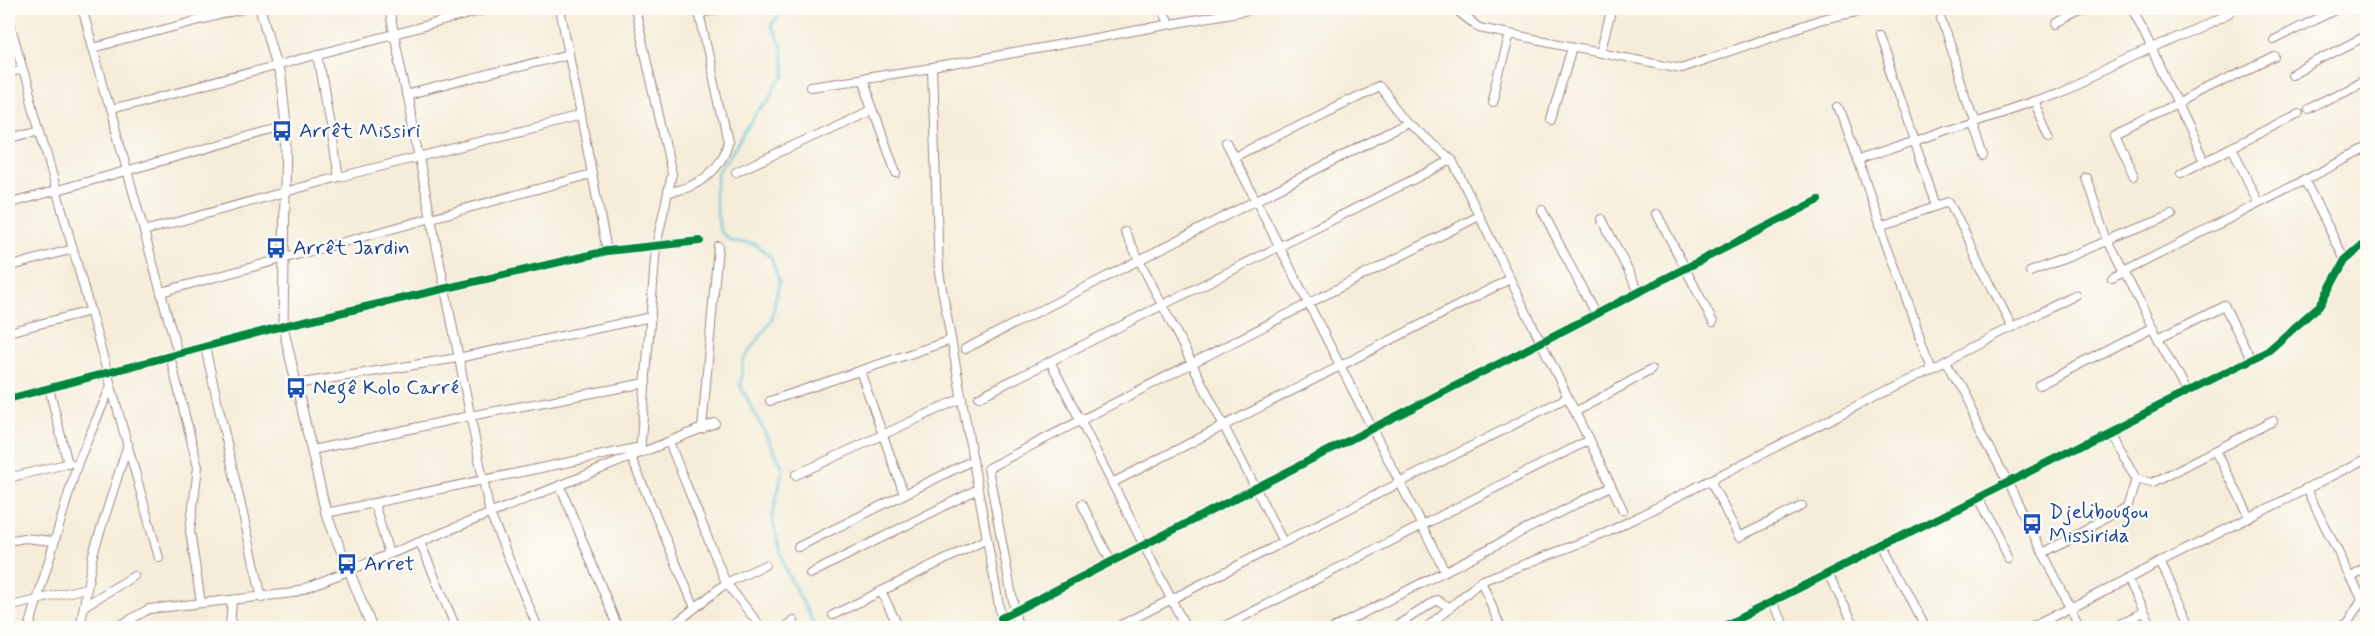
<svg xmlns="http://www.w3.org/2000/svg" width="2375" height="636" font-family="Mynerve,sans-serif">
<style>
.lines{fill:none;stroke-linecap:round;stroke-linejoin:round}
.stream{stroke:#5bc3d8;stroke-width:2}
.minor-casing{stroke:#a08682;stroke-width:10}
.tertiary-casing{stroke:#a08682;stroke-width:11}
.minor{stroke:#fff;stroke-width:8}
.tertiary{stroke:#fff;stroke-width:9}
.cycleway-casing{stroke:#fdfcf7;stroke-width:11}
.cycleway{stroke:#00873e;stroke-width:8}
.labels{text-anchor:middle;dominant-baseline:central;stroke-width:5;stroke-linejoin:round;paint-order:stroke}
.transit-label{font-size:21px;fill:#164399;stroke:#fdfcf7;text-anchor:start}
</style>
<rect width="100%" height="100%" fill="#fdfcf7"/>
<filter id="ink" filterUnits="userSpaceOnUse"><feTurbulence type="fractalNoise" baseFrequency=".0167" numOctaves="2"/><feDisplacementMap in="SourceGraphic" scale="12" xChannelSelector="R" yChannelSelector="G"/><feConvolveMatrix kernelMatrix="1 2 1 2 8 2 1 2 1" color-interpolation-filters="sRGB"/></filter>
<filter id="wash" filterUnits="userSpaceOnUse"><feTurbulence type="fractalNoise" baseFrequency=".008" numOctaves="4" result="noise"/><feDisplacementMap in="SourceGraphic" scale="24" xChannelSelector="R" yChannelSelector="G"/><feGaussianBlur stdDeviation="1.35" result="paint"/><feColorMatrix in="noise" values="0 0 0 0 0 0 0 0 0 0 0 0 0 0 0 0 0 1.4 0 .05"/><feComposite in="paint" operator="in"/></filter>
<g filter="url(#wash)">
<rect width="100%" height="100%" fill="#f5edd9"/>
<g class="lines">
<polyline class="stream" points="784,8 771,26 781,44 785,77 718,171 714,193 720,231 731,241 755,244 771,257 779,282 771,321 743,361 740,385 783,468 772,519 785,569 816,628"/>
</g>
</g>
<g filter="url(#ink)">
<g class="lines">
<g class="minor-casing">
<g id="minor">
<polyline points="82,8 178,354"/>
<polyline points="389,8 490,514 538,628"/>
<polyline points="560,8 607,251"/>
<polyline points="635,8 672,174 656,246 640,453"/>
<polyline points="1161,8 1170,24"/>
<polyline points="1454,8 1479,28 1681,68 1822,19 1877,8"/>
<polyline points="2132,8 2204,161"/>
<polyline points="8,9 11,8"/>
<polyline points="699,14 722,8"/>
<polyline points="8,16 159,558"/>
<polyline points="1941,20 1975,121"/>
<polyline points="2057,24 2091,8"/>
<polyline points="1878,38 1937,206"/>
<polyline points="2274,40 2339,8"/>
<polyline points="93,48 246,8"/>
<polyline points="1600,52 1612,8"/>
<polyline points="318,54 339,177"/>
<polyline points="932,68 939,272 1003,628"/>
<polyline points="8,73 22,69"/>
<polyline points="2291,74 2368,35"/>
<polyline points="862,78 896,173"/>
<polyline points="811,86 932,68 1259,8"/>
<polyline points="406,96 569,54"/>
<polyline points="1492,101 1510,34"/>
<polyline points="2033,101 2049,137"/>
<polyline points="1839,106 1931,368"/>
<polyline points="2306,109 2368,78"/>
<polyline points="110,110 491,8"/>
<polyline points="1551,120 1572,47"/>
<polyline points="1972,122 1983,156"/>
<polyline points="8,139 40,130"/>
<polyline points="1226,142 1445,571"/>
<polyline points="2232,147 2258,203"/>
<polyline points="1234,157 1378,86 1407,123 1452,160 1623,510"/>
<polyline points="1858,160 2057,93 2229,13"/>
<polyline points="736,172 873,109"/>
<polyline points="2181,173 2297,114"/>
<polyline points="2134,176 2114,133 2275,57"/>
<polyline points="2087,178 2108,241 2186,392"/>
<polyline points="2304,179 2345,260"/>
<path d="M 668,192 C 696,189 722,171 728,142 L 698,8"/>
<polyline points="8,204 286,126"/>
<polyline points="1542,210 1595,314"/>
<polyline points="1657,214 1713,322"/>
<polyline points="1602,219 1639,292"/>
<polyline points="1880,225 1949,202 2012,327"/>
<polyline points="144,231 339,177 581,116"/>
<polyline points="1125,232 1283,542"/>
<polyline points="8,267 73,249"/>
<polyline points="2030,272 2172,215"/>
<polyline points="2112,278 2368,148"/>
<polyline points="161,292 592,174"/>
<polyline points="8,332 90,311"/>
<polyline points="2158,338 2224,305 2251,359"/>
<polyline points="205,347 262,598"/>
<polyline points="965,349 1407,123"/>
<polyline points="170,356 198,467 190,531 201,603"/>
<polyline points="1050,361 1186,628"/>
<polyline points="1946,361 2081,628"/>
<polyline points="860,371 904,494"/>
<polyline points="296,384 458,358 651,317"/>
<polyline points="2039,385 2153,327"/>
<polyline points="49,388 68,464"/>
<polyline points="979,397 1452,160"/>
<polyline points="8,399 283,326 607,251 700,241"/>
<polyline points="770,401 951,340"/>
<polyline points="1575,412 1651,370"/>
<polyline points="702,429 718,246"/>
<polyline points="669,442 726,583 762,628"/>
<polyline points="312,450 470,416 646,383"/>
<polyline points="2216,451 2250,517"/>
<polyline points="631,457 695,608"/>
<polyline points="796,475 962,398"/>
<polyline points="8,478 70,463"/>
<polyline points="2136,479 2152,483 2273,421"/>
<polyline points="1710,480 1739,537 1802,506"/>
<polyline points="1112,483 1510,279"/>
<polyline points="560,485 618,628"/>
<polyline points="2306,489 2362,599 2347,623 2337,628"/>
<polyline points="1978,498 2009,559"/>
<polyline points="374,503 389,554"/>
<polyline points="1082,504 1111,562"/>
<polyline points="326,513 641,447"/>
<polyline points="8,541 24,538 53,541"/>
<polyline points="420,542 456,628"/>
<polyline points="1884,545 1926,628"/>
<polyline points="798,547 973,460"/>
<polyline points="2043,553 2127,508 2136,479 2110,431"/>
<polyline points="2160,562 2193,628"/>
<polyline points="810,574 978,489"/>
<polyline points="1828,574 1856,628"/>
<polyline points="2351,578 2368,567"/>
<polyline points="2127,579 2152,628"/>
<polyline points="1481,581 1501,628"/>
<polyline points="881,591 899,628"/>
<polyline points="1772,602 1786,628"/>
<polyline points="84,606 134,576"/>
<polyline points="8,607 86,588"/>
<polyline points="833,615 987,539"/>
<polyline points="1001,618 1819,200"/>
<polyline points="29,628 78,462 111,386"/>
<polyline points="80,628 93,554 128,444"/>
<polyline points="115,628 149,609 293,593 715,423"/>
<polyline points="230,628 232,600"/>
<polyline points="670,628 726,583 765,565"/>
<polyline points="784,628 794,621"/>
<polyline points="1018,628 988,468 1479,216"/>
<polyline points="1115,628 1568,397"/>
<polyline points="1221,628 1589,440"/>
<polyline points="1334,628 1611,486"/>
<polyline points="1393,628 1437,600 1449,607"/>
<polyline points="1426,628 1481,581 1606,533 2075,295"/>
<polyline points="1720,628 2268,351 2320,305 2345,260 2368,240"/>
<polyline points="2030,628 2368,458"/>
<polyline points="2111,628 2143,612"/>
</g>
</g>
<g class="tertiary-casing">
<polyline id="tertiary" points="260,8 282,87 286,126 283,326 326,513 372,628"/>
</g>
<use href="#minor" class="minor"/>
<use href="#tertiary" class="tertiary"/>
<g class="cycleway-casing">
<g id="cycleway">
<polyline points="8,399 283,326 607,251 700,241"/>
<polyline points="1001,618 1819,200"/>
<polyline points="1720,628 2268,351 2320,305 2345,260 2368,240"/>
</g>
</g>
<use href="#cycleway" class="cycleway"/>
</g>
</g>
<defs>
<g id="bus-bare" transform="scale(1.62)"><path d="M-5-6H5V4H4V6H2V4H-2V6H-4V4H-5ZM-3.5-4V0h7V-4ZM-3.5 1.2v1.5H-2V1.2ZM2 1.2v1.5H3.5V1.2Z" fill="#1a4fb4" stroke="#fdfcf7" stroke-width="2.5" paint-order="stroke"/></g>
</defs>
<g fill-rule="evenodd">
<use href="#bus-bare" x="282" y="131"/>
<use href="#bus-bare" x="276" y="248"/>
<use href="#bus-bare" x="296" y="388"/>
<use href="#bus-bare" x="2032" y="524"/>
<use href="#bus-bare" x="347" y="564"/>
</g>
<g class="labels">
<g class="transit-label">
<text x="299" y="131">Arrêt Missiri</text>
<text x="293" y="248">Arrêt Jardin</text>
<text x="313" y="388">Negê Kolo Carré</text>
<text x="2049" y="512">Djelibougou<tspan x="2049" dy="24">Missirida</tspan></text>
<text x="364" y="564">Arret</text>
</g>
</g>
<rect width="2375" height="636" fill="none" stroke="#fdfcf7" stroke-width="30"/>
</svg>
